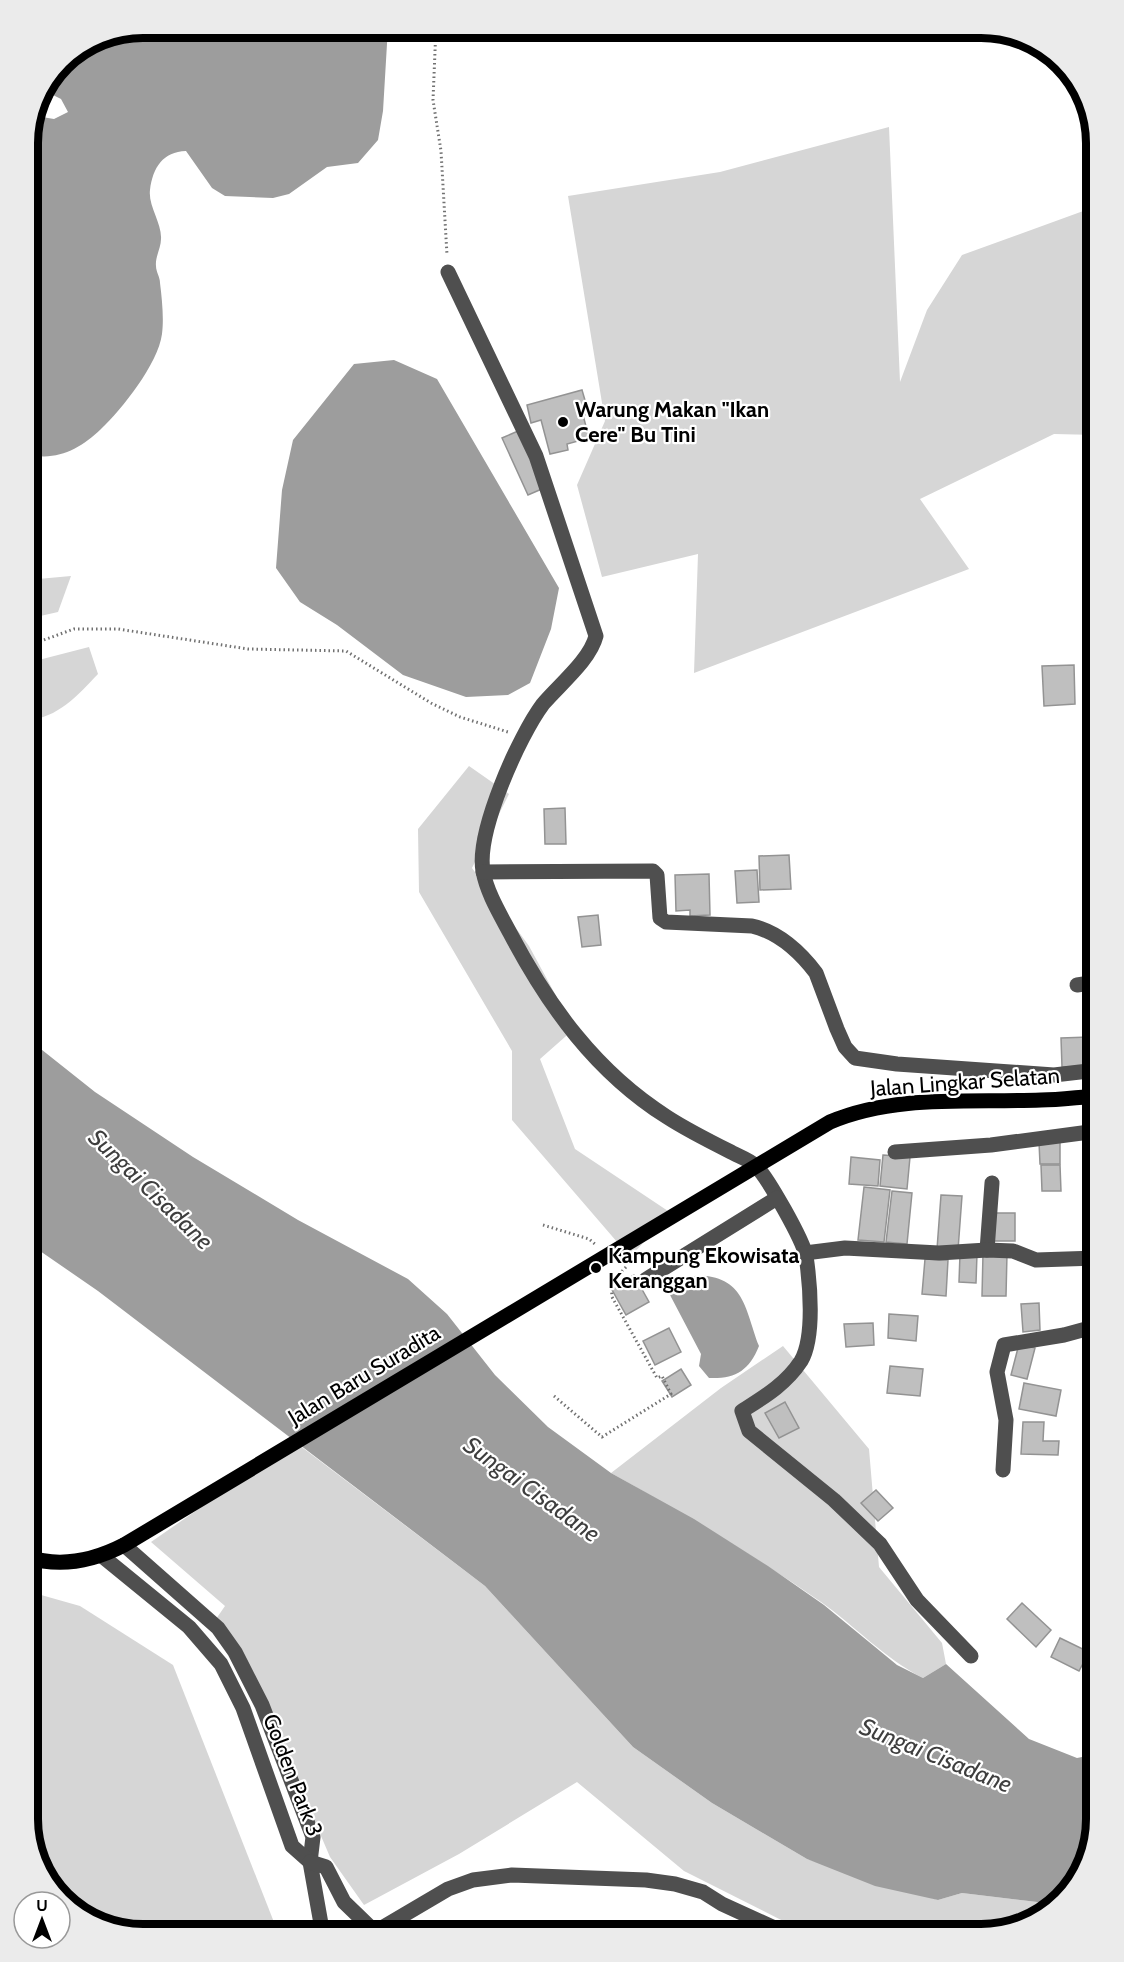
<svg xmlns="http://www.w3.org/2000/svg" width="1124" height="1962" font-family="Cabin,sans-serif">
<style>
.green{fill:#d6d6d6}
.water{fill:#9d9d9d}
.building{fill:#bfbfbf;stroke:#939393;stroke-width:1.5}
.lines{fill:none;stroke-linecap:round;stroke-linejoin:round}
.path{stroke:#717171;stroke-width:3;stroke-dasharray:1.5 3;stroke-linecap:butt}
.minor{stroke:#4f4f4f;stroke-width:15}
.major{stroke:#000;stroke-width:15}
.poi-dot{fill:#000;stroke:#fff;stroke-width:2}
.labels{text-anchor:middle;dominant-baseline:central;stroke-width:4.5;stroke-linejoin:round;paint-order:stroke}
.poi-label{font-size:22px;font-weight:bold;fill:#000;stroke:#fff;text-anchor:start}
.street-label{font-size:22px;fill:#000;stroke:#fff}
.water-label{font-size:24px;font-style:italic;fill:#3e3e3e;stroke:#fff}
.rim{fill:none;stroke:#000;stroke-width:8}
</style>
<rect width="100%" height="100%" fill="#fff"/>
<g class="green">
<polygon points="889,127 900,382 927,310 962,255 1097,206 1097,435 1054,434 920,499 969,569 694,673 698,554 602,577 577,485 605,421 568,196 720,172"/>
<polygon points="71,576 58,612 27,619 27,580"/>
<path d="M 89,647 L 98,674 C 77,696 58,718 27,720 L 27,663 Z"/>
<polygon points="469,766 509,794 472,868 529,946 574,1029 540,1059 575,1149 671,1213 630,1257 512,1120 512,1051 419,892 418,829"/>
<path d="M 783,1346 L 869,1449 L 879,1567 L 942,1643 L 946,1664 L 923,1678 C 884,1658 856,1627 821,1602 C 753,1555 683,1513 611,1473 L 721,1388 Z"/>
<polygon points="295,1442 485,1586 633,1747 712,1803 807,1859 938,1900 962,1893 1054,1904 1032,1923 982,1935 825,1935 797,1928 684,1871 577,1782 459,1854 364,1905 330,1857 253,1677 216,1619 225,1606 151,1542"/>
<polygon points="27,1591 80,1606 173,1665 279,1935 135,1935 78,1915 39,1870 27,1820"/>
</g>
<g class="water">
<path d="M 142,27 L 388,27 L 383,111 L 378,140 L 358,163 L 327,167 L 289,194 L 273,198 L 225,196 L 212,188 L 186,151 C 163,152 153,167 150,190 C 148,206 162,223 161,239 C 161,248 155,257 156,266 C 156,272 160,277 160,283 C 162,299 164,319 162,334 C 158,364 122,409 101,429 C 80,449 56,462 27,454 L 27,135 L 36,116 L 54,119 L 68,112 L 61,99 L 47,92 L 61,61 L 99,36 Z"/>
<polygon points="394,360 437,379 559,588 551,629 530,683 508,695 466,697 403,675 337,625 300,602 276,568 282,490 293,440 354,364"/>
<polygon points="27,1038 95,1092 193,1157 298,1220 408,1279 447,1314 495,1375 548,1427 611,1473 694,1519 768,1566 824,1605 897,1665 923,1678 946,1664 1029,1739 1077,1758 1097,1754 1097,1820 1078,1883 1054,1904 962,1893 938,1900 875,1886 807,1859 712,1803 633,1747 485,1586 98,1291 27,1242"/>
<path d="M 696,1275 C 745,1277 744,1306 759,1346 C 749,1371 735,1379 709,1378 L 699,1366 L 701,1354 L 670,1295 Z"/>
</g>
<g class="building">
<polygon points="582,390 589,414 583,415 589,438 567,444 568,450 550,454 541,420 531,423 527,405"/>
<polygon points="518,431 544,488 528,495 502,438"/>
<polygon points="1074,665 1075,704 1044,706 1042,666"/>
<polygon points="565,808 566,844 545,844 544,809"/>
<polygon points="789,855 791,889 760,890 759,856"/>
<polygon points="757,870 759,902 737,903 735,871"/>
<polygon points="709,874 710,915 690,916 690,910 676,911 675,875"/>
<polygon points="598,915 601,945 582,947 578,917"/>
<polygon points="1089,1037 1090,1066 1062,1067 1061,1038"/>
<polygon points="1060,1141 1060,1164 1040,1164 1039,1142"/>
<polygon points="883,1155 910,1157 907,1189 880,1186"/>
<polygon points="851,1157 880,1160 878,1186 849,1184"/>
<polygon points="1041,1165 1060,1165 1061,1191 1042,1191"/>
<polygon points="864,1187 890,1190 884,1242 858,1240"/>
<polygon points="892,1191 912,1193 907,1244 886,1242"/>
<polygon points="941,1195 962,1196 958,1250 937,1249"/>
<polygon points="990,1213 1015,1213 1015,1241 991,1241"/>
<polygon points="960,1254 977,1254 976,1283 959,1282"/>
<polygon points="983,1254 1007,1254 1006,1296 982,1296"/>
<polygon points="925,1259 948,1260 946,1296 922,1294"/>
<polygon points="634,1275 649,1302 626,1315 611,1288"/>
<polygon points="1039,1303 1040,1330 1023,1332 1021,1304"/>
<polygon points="889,1314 918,1316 916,1341 888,1338"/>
<polygon points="873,1323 874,1345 846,1347 844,1324"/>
<polygon points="669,1328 681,1352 655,1365 643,1341"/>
<polygon points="1019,1344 1035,1348 1027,1379 1011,1375"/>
<polygon points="890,1366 923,1369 920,1396 887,1393"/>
<polygon points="681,1369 691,1385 672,1397 662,1381"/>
<polygon points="1024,1383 1061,1390 1056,1416 1019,1409"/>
<polygon points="1091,1387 1097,1389 1097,1423 1084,1420"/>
<polygon points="785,1402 799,1428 779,1438 765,1413"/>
<polygon points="1023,1422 1044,1422 1043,1441 1059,1441 1058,1455 1021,1454"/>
<polygon points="876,1490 893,1508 878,1521 861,1503"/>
<polygon points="1097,1583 1097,1610 1088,1586"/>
<polygon points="1022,1603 1051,1630 1036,1647 1007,1619"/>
<polygon points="1060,1638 1089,1652 1079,1671 1051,1657"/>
</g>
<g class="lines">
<g class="path">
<polyline points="436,27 433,100 441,151 447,255"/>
<polyline points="27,646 74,629 118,629 248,649 346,651 431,703 460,717 508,732"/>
<polyline points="543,1225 589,1239 595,1244"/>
<polyline points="554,1396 602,1437 671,1394 662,1376 657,1378 612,1297 611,1283 626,1267"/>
</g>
<g class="minor">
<path d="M 448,272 L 536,456 L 596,636 C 590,660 560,684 543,704 C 519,736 476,832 483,871 C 487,893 500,914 510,933 C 549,1007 596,1072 667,1117 C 687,1130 709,1141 731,1152 C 738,1156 750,1160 756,1166 C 768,1178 803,1240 806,1256 C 810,1283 815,1337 801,1361 C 786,1384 764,1397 742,1411 L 749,1431 L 834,1500 L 880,1544 L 917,1600 L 971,1656"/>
<path d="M 483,872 L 653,871 L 657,875 L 660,918 L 666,922 L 752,926 C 778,932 800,952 816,973 L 837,1029 L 845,1047 L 855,1058 L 897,1064 L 1054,1075 L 1097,1070"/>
<polyline points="1077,985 1097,982"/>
<polyline points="895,1152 991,1145 1097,1131"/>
<polyline points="987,1250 992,1183"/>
<polyline points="805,1253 845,1248 939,1253 987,1250 1013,1251 1036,1260 1097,1258"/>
<polyline points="645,1280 777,1198"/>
<polyline points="1003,1470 1006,1420 997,1372 1004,1345 1064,1335 1097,1326"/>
<polyline points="124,1545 218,1628 235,1652 262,1705 313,1837 310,1862 323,1935"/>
<polyline points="102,1556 189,1627 221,1664 243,1708 292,1846 310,1862"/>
<polyline points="310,1862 326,1867 344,1902 375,1932 448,1889 473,1880 512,1875 646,1880 675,1884 703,1892 722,1904 790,1935"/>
</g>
<path class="major" d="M 27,1557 C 61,1568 93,1561 124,1545 L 830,1122 C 896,1094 971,1103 1041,1100 C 1060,1100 1079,1097 1097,1096"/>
</g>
<g class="poi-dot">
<circle cx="563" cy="422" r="6"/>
<circle cx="596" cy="1268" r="6"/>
</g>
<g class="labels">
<g class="poi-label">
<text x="575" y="409">Warung Makan "Ikan<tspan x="575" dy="25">Cere" Bu Tini</tspan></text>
<text x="608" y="1255">Kampung Ekowisata<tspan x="608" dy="25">Keranggan</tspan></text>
</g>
<g class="street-label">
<text transform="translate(965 1082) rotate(-4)">Jalan Lingkar Selatan</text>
<text transform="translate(364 1375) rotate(-31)">Jalan Baru Suradita</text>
<text transform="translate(293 1775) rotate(69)">Golden Park 3</text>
</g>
<g class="water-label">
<text transform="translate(151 1189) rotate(44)">Sungai Cisadane</text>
<text transform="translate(532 1489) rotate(36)">Sungai Cisadane</text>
<text transform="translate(936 1755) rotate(22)">Sungai Cisadane</text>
</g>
</g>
<path d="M0 0H1124V1962H0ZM143 38H981A105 105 0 0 1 1086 143V1819A105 105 0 0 1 981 1924H143A105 105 0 0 1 38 1819V143A105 105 0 0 1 143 38Z" fill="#ebebeb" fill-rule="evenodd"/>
<path class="rim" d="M143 38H981A105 105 0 0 1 1086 143V1819A105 105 0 0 1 981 1924H143A105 105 0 0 1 38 1819V143A105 105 0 0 1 143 38Z"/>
<g transform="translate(42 1920)"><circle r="28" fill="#ffffff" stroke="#999999" stroke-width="1.5"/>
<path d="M0-4.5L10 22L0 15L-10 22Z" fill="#000000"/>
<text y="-9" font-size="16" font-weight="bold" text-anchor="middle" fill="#000000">U</text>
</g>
</svg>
